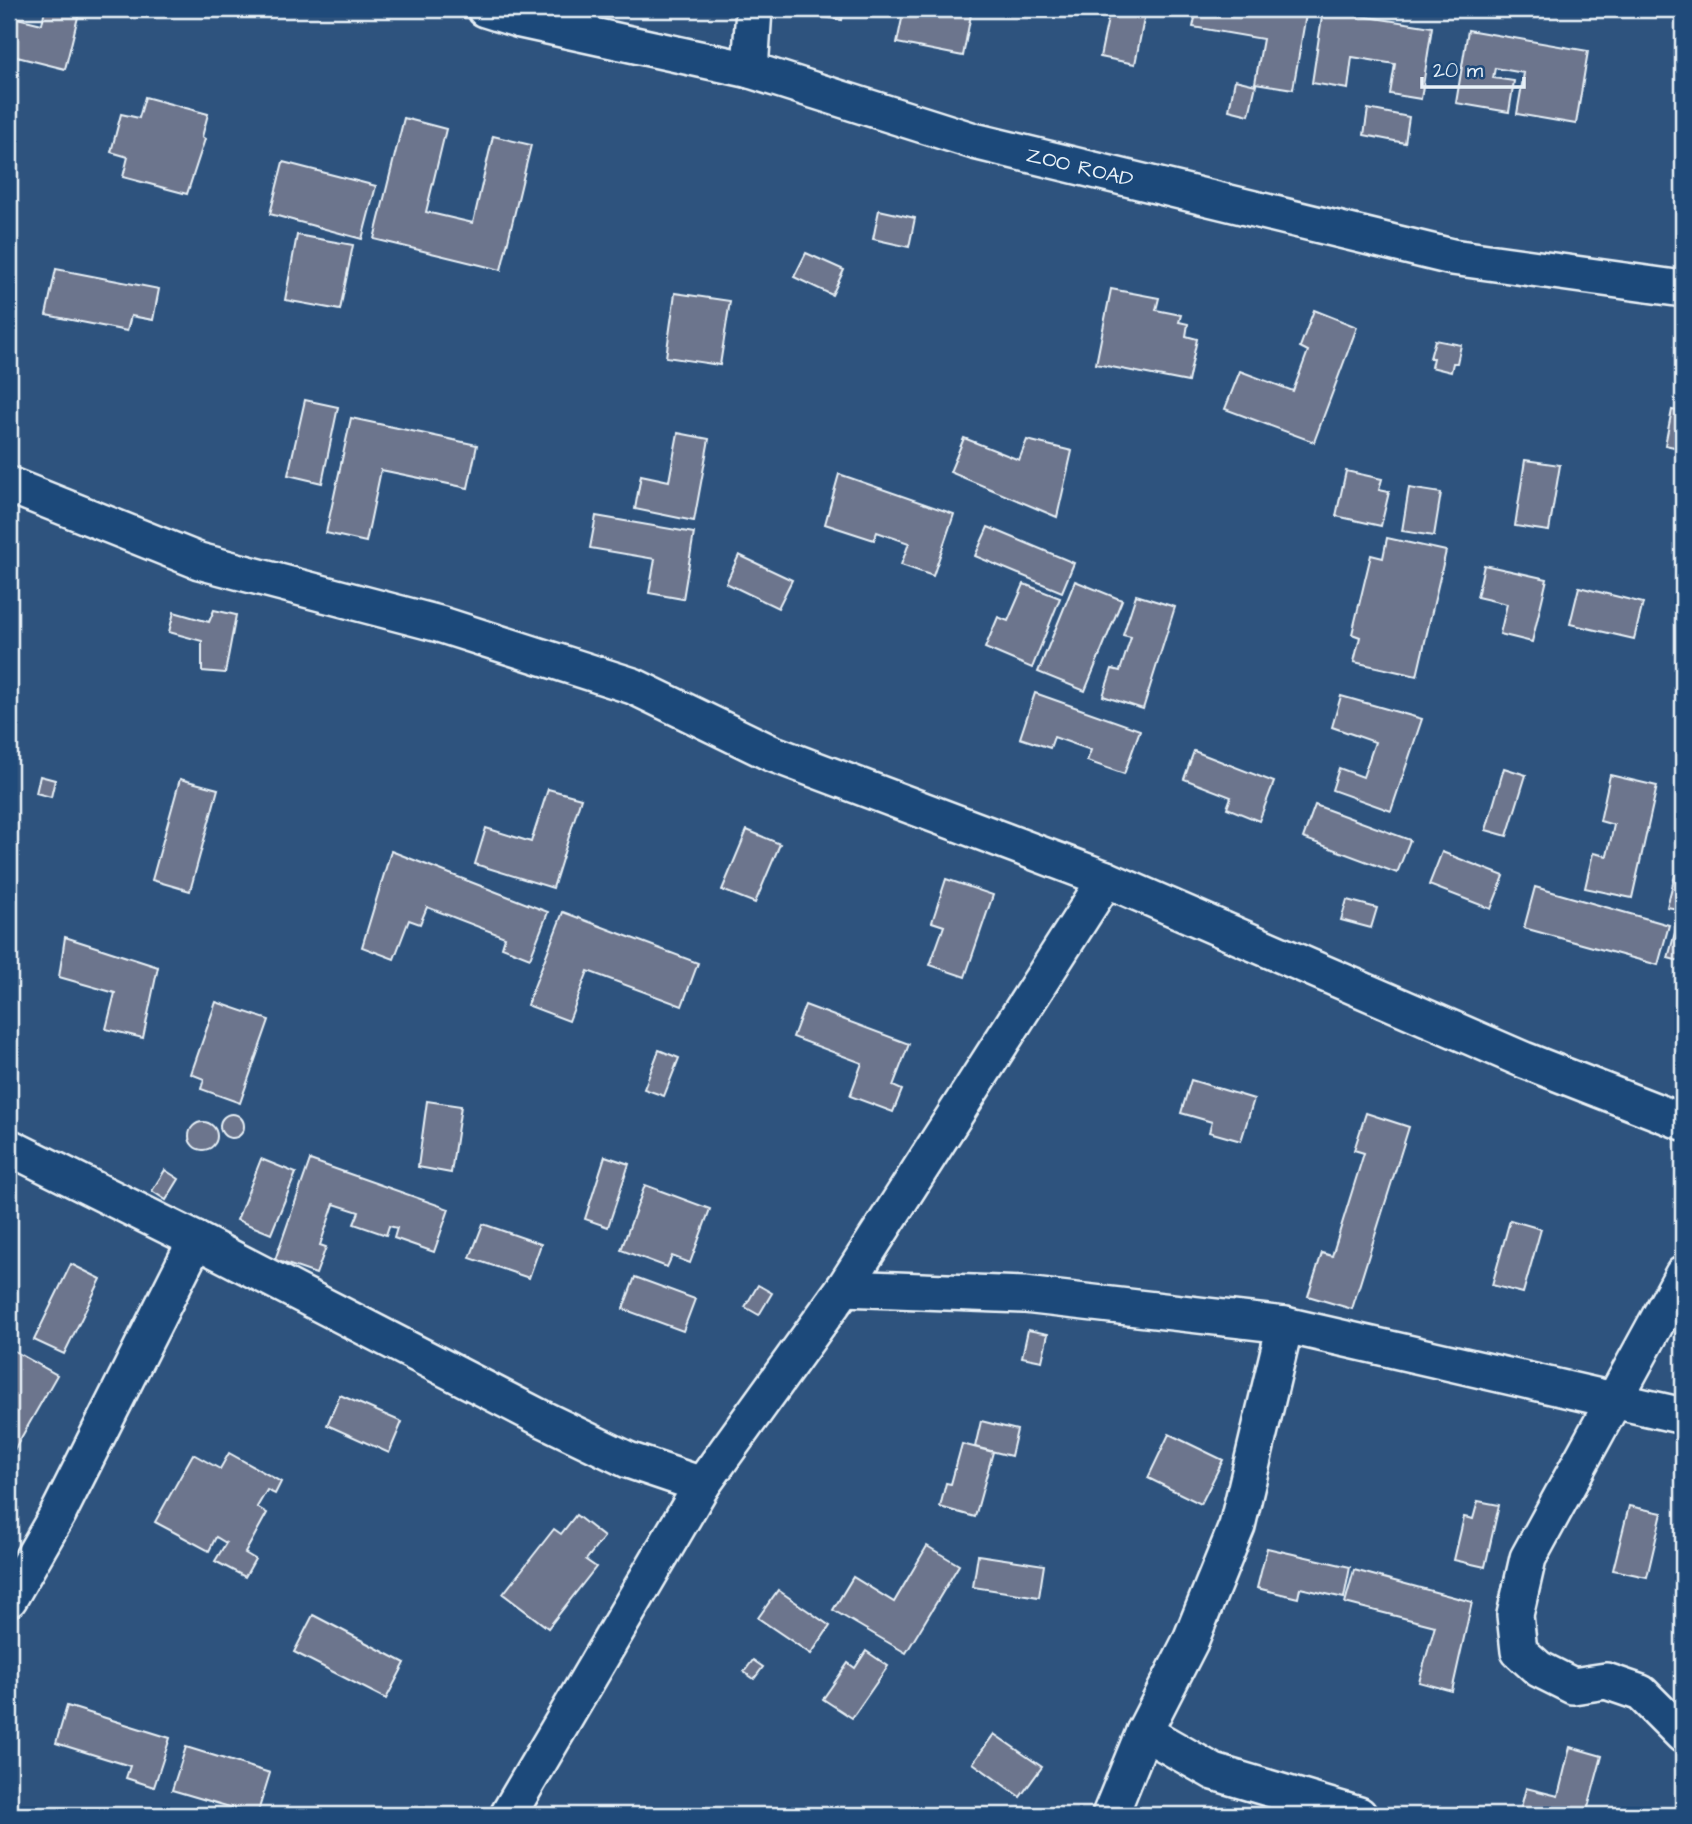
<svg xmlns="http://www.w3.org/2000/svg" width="1692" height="1824" font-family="'Architects Daughter',sans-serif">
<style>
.building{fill:#6c758d;stroke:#e8f1f8;stroke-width:2}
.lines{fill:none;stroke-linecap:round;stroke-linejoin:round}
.minor-casing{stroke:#e8f1f8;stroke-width:40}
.minor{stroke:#1f4a7a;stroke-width:35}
.labels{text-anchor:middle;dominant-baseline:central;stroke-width:5;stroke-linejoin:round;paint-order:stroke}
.street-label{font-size:21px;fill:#e8f1f8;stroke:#1f4a7a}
</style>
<rect width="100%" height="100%" fill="#2e537e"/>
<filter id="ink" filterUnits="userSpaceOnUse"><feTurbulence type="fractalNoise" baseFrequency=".0143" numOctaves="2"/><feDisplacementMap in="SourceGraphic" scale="14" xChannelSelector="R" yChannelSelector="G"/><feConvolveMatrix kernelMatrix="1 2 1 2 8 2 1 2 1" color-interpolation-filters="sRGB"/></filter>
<g filter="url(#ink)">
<g class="building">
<polygon points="45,9 63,9 79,13 65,69 9,55 9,16 42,24"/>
<polygon points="807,9 844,9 842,20 806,14"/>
<polygon points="904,9 972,9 963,56 897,43"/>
<polygon points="1110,9 1146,9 1135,64 1100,57"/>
<polygon points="1197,9 1307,9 1293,89 1255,83 1263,39 1193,27"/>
<polygon points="1323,10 1432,27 1421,99 1390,94 1395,64 1352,57 1348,89 1312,83"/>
<polygon points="1468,30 1588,51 1576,124 1517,114 1524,73 1495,68 1493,78 1514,81 1509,112 1456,103"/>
<polygon points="1235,80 1256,85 1249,115 1229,110"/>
<polygon points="145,97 208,114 202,137 205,139 187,194 123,177 128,157 111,152 121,114 139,118"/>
<polygon points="1368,109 1409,117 1405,143 1364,135"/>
<polygon points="404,118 446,129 426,212 473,223 493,136 531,145 501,270 374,239"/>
<polygon points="283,162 376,186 362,239 270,214"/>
<polygon points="879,210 915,218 909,247 873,239"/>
<polygon points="297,235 353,245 340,310 285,300"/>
<polygon points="806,253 844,270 832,295 794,277"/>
<polygon points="56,269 159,289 153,320 131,316 127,331 46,315"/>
<polygon points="1111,289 1159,298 1156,310 1181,315 1179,322 1188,324 1186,336 1197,339 1188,382 1096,364"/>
<polygon points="675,293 730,301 720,365 666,357"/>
<polygon points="1314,310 1357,327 1314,442 1225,409 1240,371 1293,391 1308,351 1300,347"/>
<polygon points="1435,340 1461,345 1457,363 1453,363 1451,372 1431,367 1433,358 1430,358"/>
<polygon points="305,400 338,407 322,483 288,475"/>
<polygon points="1672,410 1683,412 1683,430 1679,448 1665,445"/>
<polygon points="351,418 477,445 468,488 381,470 366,542 326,533"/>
<polygon points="678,433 709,439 694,521 635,509 641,475 669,481"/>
<polygon points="964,438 1019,460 1027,440 1072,451 1057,517 950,472"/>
<polygon points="1525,460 1560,465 1549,531 1515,526"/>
<polygon points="1346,471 1382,479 1379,490 1389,492 1381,526 1336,516"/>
<polygon points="839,474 954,514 933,576 901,565 909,543 877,532 874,540 825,524"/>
<polygon points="1409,488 1441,493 1434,536 1402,531"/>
<polygon points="596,516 694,533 683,599 649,593 655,559 590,548"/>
<polygon points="988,527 1074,563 1062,592 975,556"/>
<polygon points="1387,538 1446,551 1417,676 1354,662 1360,637 1352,634 1371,555 1383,558"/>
<polygon points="739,555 792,580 778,608 726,583"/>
<polygon points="1484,565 1547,579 1532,642 1500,634 1507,604 1477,597"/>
<polygon points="1075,581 1122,600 1085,691 1038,672"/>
<polygon points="1024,584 1060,598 1032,668 985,648 998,617 1008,621"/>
<polygon points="1579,587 1643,603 1634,639 1570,624"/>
<polygon points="1136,595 1175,607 1143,709 1103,696 1112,669 1120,671 1131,637 1123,635"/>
<polygon points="214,610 236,615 225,673 202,671 202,641 169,632 174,612 209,622"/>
<polygon points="1035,693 1140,730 1124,774 1087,761 1091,750 1054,737 1050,748 1020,738"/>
<polygon points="1341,696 1422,719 1391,811 1332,790 1339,768 1363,777 1375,742 1332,727"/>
<polygon points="1194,751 1274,782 1259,821 1227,808 1231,797 1184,779"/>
<polygon points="1504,768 1526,775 1507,836 1486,830"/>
<polygon points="1610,775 1657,786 1632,898 1585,888 1593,853 1607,856 1614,825 1600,821"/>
<polygon points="40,776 55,780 51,797 36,793"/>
<polygon points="180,779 218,789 190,891 152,880"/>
<polygon points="548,789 581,798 553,888 475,864 486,828 531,842"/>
<polygon points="1315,805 1410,840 1397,873 1303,838"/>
<polygon points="747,830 780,844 755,903 722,890"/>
<polygon points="391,851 548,912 530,958 502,947 505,937 427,907 420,924 409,920 394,959 362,947"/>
<polygon points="1442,852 1504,876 1491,909 1429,885"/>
<polygon points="1675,875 1683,877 1683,910 1667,907"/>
<polygon points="946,879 993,895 965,977 930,965 944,926 932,922"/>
<polygon points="1535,887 1669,925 1658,965 1524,928"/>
<polygon points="1347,900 1377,908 1371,928 1341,920"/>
<polygon points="563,912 698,963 682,1006 588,971 569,1021 527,1005"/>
<polygon points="1676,929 1683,931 1683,962 1668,958"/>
<polygon points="65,937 158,967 143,1038 106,1029 115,993 59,977"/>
<polygon points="216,1002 269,1020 240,1103 201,1089 204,1079 191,1074"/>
<polygon points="805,1005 909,1044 893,1086 902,1090 893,1112 850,1096 862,1063 793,1037"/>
<polygon points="659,1050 679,1058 664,1096 644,1089"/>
<polygon points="1191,1080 1254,1099 1241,1141 1209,1132 1212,1122 1181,1113"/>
<polygon points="427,1101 461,1106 451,1173 418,1167"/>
<polygon points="1366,1113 1409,1127 1352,1309 1308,1296 1322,1253 1332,1256 1364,1153 1354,1150"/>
<circle cx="232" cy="1126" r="12"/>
<circle cx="203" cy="1136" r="14"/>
<polygon points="605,1156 629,1164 608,1227 585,1219"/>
<polygon points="261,1159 296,1173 271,1234 237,1220"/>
<polygon points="310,1160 449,1209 434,1252 394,1238 397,1228 389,1226 386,1235 354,1224 359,1212 334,1204 320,1245 326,1247 316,1274 275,1260"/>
<polygon points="165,1170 179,1179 166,1200 152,1191"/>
<polygon points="645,1185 710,1209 690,1263 672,1256 667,1267 621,1250"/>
<polygon points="1510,1220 1541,1229 1523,1293 1492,1285"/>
<polygon points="483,1224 541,1244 529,1278 470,1258"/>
<polygon points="71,1264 101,1279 64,1354 34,1340"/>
<polygon points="635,1277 695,1299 683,1331 623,1309"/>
<polygon points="758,1285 772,1293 759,1315 745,1307"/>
<polygon points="1028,1330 1048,1334 1042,1361 1022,1357"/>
<polygon points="9,1348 57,1375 9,1459"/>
<polygon points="340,1395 402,1422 389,1453 327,1425"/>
<polygon points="981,1421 1017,1430 1011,1456 975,1447"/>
<polygon points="1169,1434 1223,1460 1201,1504 1148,1478"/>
<polygon points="962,1444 993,1452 975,1517 940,1507 946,1483 951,1484"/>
<polygon points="229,1453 281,1482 275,1494 267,1490 257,1507 267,1513 245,1553 255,1559 245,1577 215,1561 226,1543 216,1537 209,1551 155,1522 193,1454 220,1469"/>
<polygon points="1478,1501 1499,1505 1485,1567 1454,1560 1464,1517 1473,1519"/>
<polygon points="1629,1506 1662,1513 1647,1577 1613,1570"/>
<polygon points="576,1515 604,1537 586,1560 596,1567 548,1628 503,1594 554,1529 561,1534"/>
<polygon points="927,1546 959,1565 906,1653 833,1610 853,1577 894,1602"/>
<polygon points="1267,1548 1350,1567 1344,1598 1300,1588 1298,1598 1257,1588"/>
<polygon points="978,1555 1044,1565 1039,1597 973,1587"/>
<polygon points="1354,1570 1472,1602 1452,1691 1419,1682 1435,1626 1345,1603"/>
<polygon points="778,1590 830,1626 811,1654 758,1618"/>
<polygon points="313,1615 405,1663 386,1699 294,1652"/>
<polygon points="866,1651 888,1666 852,1718 823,1699 848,1663 855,1668"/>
<polygon points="753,1660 763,1667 754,1679 744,1672"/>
<polygon points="67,1706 170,1738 154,1787 126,1778 130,1766 56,1743"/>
<polygon points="994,1734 1042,1767 1020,1797 973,1763"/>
<polygon points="186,1747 270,1773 257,1815 172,1790"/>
<polygon points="1570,1747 1602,1756 1586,1815 1519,1815 1526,1788 1558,1796"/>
</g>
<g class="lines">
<g class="minor-casing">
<g id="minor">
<path id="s1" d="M 485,9 L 520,20 L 750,70 L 974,141 L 1452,257 L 1683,289"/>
<polyline points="750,70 754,9"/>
<polyline points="9,485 199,561 439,624 633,686 771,753 1106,879 1524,1060 1683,1122"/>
<polyline points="9,1147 196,1240 543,1419 628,1460 702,1485"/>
<polyline points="1683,1274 1528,1558 1515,1615 1519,1651 1539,1669 1573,1686 1606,1681 1641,1693 1683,1735"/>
<polyline points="844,1288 1024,1295 1285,1325 1683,1416"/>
<polyline points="9,1599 59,1512 196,1240"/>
<polyline points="1144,1732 1214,1772 1359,1815"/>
<polyline points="508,1815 702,1485 844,1288 1106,879"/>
<polyline points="1110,1815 1144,1732 1190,1642 1237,1526 1285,1325"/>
</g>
</g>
<use href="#minor" class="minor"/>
</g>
</g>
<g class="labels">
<g class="street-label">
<text stroke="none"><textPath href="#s1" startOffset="616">ZOO ROAD</textPath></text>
</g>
</g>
<rect width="1692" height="1824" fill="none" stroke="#1f4a7a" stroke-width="35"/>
<rect x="18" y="18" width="1657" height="1789" fill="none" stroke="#e8f1f8" stroke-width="2.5" filter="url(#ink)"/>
<path d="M1422 77v10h102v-10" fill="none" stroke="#e8f1f8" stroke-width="3.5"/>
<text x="1433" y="77" font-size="21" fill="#e8f1f8" stroke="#1f4a7a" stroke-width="5" paint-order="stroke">20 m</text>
</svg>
